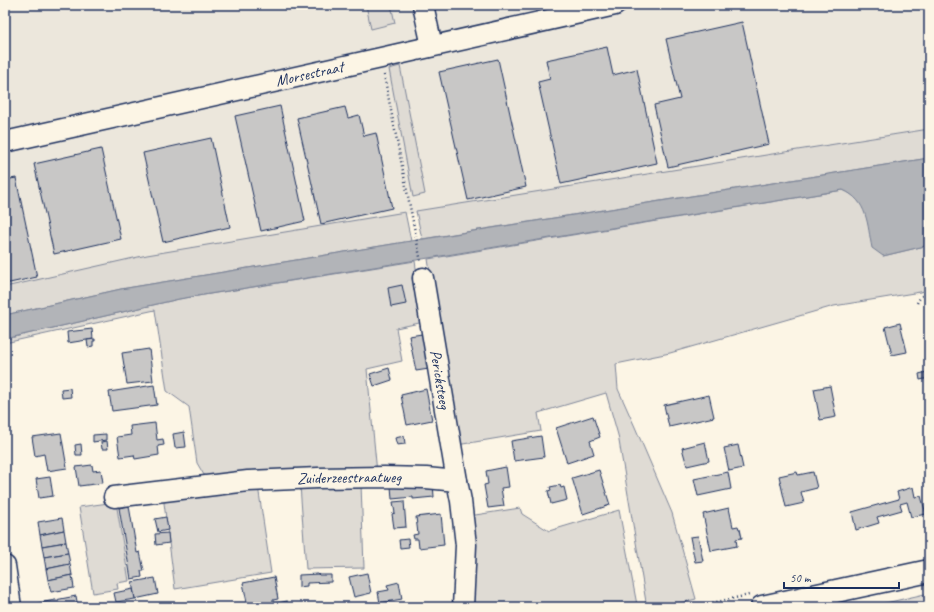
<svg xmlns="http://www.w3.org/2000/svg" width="934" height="612" font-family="Caveat,sans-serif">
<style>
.built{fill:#ece7dc}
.green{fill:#dfdbd4;stroke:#7d8599}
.water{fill:#b2b4b8;stroke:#767f94}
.building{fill:#c8c7c6;stroke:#1b2f5e}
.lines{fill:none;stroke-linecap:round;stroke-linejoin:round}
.minor-casing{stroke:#1b2f5e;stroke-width:23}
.major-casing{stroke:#1b2f5e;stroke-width:25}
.path{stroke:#1b2f5e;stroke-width:2.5;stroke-dasharray:1 3;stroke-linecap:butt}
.minor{stroke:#fcf5e5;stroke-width:20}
.major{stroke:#fcf5e5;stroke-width:22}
.labels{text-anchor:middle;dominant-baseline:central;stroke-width:3;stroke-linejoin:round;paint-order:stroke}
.street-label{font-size:16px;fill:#1b2f5e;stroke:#fcf5e5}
</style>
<rect width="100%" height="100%" fill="#fcf5e5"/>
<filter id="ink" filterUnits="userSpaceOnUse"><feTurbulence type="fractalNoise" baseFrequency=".025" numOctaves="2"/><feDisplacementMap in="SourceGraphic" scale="8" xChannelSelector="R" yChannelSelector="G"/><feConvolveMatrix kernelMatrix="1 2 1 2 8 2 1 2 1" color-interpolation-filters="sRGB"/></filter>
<g filter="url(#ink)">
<polygon class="built" points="5,5 929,5 929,129 798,150 126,261 5,289"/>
<g class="green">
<polygon points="366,5 391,5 395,23 371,29"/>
<polygon points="400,66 425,194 413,197 389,69"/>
<polygon points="929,129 929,158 422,239 416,211"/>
<path d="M 843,190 C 852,194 859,200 864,209 L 883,256 L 929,245 L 929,290 L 920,292 L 834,306 L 670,353 L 616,364 L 618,389 L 635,427 L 672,513 L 696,599 L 664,607 L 648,607 L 646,602 L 618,435 L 606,393 L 538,413 L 541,431 L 457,445 L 428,259 Z"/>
<polygon points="405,212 411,241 121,289 5,315 5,287 147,255"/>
<polygon points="415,261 424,322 396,328 402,361 367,369 377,473 219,480 204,475 197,463 189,407 167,391 155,310 5,343 5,339 179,299"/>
<polygon points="361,484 364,568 306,569 300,485"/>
<polygon points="258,486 271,573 175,589 163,495"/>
<polygon points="116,502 129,581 117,583 118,589 93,593 79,507"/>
<polygon points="520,508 522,514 549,531 619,510 637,605 637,607 468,607 469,516"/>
<polygon points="929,593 929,607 878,607 877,605"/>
</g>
<path class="water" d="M 929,158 L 929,245 L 883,256 L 872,248 C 867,224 868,201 843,190 L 179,299 L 5,339 L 5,315 L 121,289 L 411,241 Z"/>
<g class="building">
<polygon points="742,22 769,144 668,167 654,105 680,99 666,39"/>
<polygon points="607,47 613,75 637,69 657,163 561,184 538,82 550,79 546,60"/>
<polygon points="498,59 526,187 468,200 439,72"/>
<polygon points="280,106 305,221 261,231 235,116"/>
<polygon points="345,107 348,118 359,115 364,136 376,133 392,208 321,224 297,118"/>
<polygon points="211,138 230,227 163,242 143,153"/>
<polygon points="101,149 121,239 54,254 34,164"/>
<polygon points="16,178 37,277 5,284 5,180"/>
<polygon points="402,285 406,304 391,307 388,288"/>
<polygon points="900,323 907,352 892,355 885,327"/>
<polygon points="92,329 93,339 68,343 67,332"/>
<polygon points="422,334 429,369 416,371 409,336"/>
<polygon points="95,339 95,341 93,341 93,346 88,347 87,340"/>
<polygon points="149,349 153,381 127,384 122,353"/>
<polygon points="389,368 392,380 374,386 370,374"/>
<polygon points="927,372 929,378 920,380 919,374"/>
<polygon points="154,385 157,405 112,411 109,392"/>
<polygon points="830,386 836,417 820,420 814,389"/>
<polygon points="70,388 71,397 62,398 61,389"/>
<polygon points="426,389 432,420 407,425 401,395"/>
<polygon points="709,395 714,417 669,427 664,405"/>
<polygon points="593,416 600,437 590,441 594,454 567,463 556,428"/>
<polygon points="155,423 157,440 163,439 164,445 158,446 159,455 135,459 134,455 120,457 117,437 131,435 130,426"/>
<polygon points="184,432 186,447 175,448 173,434"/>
<polygon points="61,433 67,468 47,471 44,454 35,456 32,437"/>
<polygon points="106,434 106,440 93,442 93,435"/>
<polygon points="404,436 405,444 397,445 395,438"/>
<polygon points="541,436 544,457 514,461 511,441"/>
<polygon points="107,441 108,449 102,449 101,442"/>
<polygon points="705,442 709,461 687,466 682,448"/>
<polygon points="81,444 82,455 76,455 75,445"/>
<polygon points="738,445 743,468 729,471 724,448"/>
<polygon points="92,465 93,471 101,470 103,483 79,486 76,467"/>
<polygon points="506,467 509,487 501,488 504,506 488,508 484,485 488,484 486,471"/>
<polygon points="929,469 929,494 924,471"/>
<polygon points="599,470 610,505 583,514 572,478"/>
<polygon points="728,472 731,489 698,496 694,479"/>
<polygon points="797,472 798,475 813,472 817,488 801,492 804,503 786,507 779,476"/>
<polygon points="50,477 53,496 39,498 36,479"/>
<polygon points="433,483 434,497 413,499 413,497 392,499 391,486"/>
<polygon points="560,485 561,488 564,487 567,500 551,504 548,491 551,490 550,487"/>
<polygon points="913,487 915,497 921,496 926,514 911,517 907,502 900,504 902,510 877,517 879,523 856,530 852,512 899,499 897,492"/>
<polygon points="404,501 406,527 394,528 392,514 395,513 393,502"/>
<polygon points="129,506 137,553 140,552 144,571 141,571 142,577 131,579 119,508"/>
<polygon points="729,508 733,527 738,526 739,529 740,529 742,538 736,539 737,546 711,551 703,514"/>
<polygon points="441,514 444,545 419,548 418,539 414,539 413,535 418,534 416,517"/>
<polygon points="166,517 168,530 158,532 155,519"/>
<polygon points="62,518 64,530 40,535 38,522"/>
<polygon points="64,530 66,542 42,546 40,535"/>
<polygon points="168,533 169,543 156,545 155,534"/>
<polygon points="698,536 703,561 695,562 690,537"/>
<polygon points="408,539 409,547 400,548 399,540"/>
<polygon points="66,542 68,553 44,557 42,546"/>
<polygon points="68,553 70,564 46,569 44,557"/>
<polygon points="70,564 72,575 48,580 46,569"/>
<polygon points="367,573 371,593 354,597 349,577"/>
<polygon points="318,574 319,575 331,575 331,582 307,583 307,586 299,587 299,575"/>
<polygon points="72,575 74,588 51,592 48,580"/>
<polygon points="274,577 278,599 273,600 273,603 248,607 243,583"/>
<polygon points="155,578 158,594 135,599 132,582"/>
<polygon points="399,582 402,599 380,603 378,592 389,590 387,585"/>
<polygon points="133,589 135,599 116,602 114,593"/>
<polygon points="76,596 78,607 24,607 24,606"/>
<polygon points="287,601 288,607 274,607 273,604"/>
</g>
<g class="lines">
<g class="minor-casing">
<g id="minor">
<polyline points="423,5 432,46"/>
<path id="s1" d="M 5,142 L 381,58 L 615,5"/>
<path id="s2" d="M 423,278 L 457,481"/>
<path id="s3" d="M 114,497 L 248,481 L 318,478 L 384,477 L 426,478 L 457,481 L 461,501 L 466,545 L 463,607"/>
<polyline points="5,566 11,607"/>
</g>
</g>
<g class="major-casing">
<polyline id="major" points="762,607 929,571"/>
</g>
<g class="path">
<polyline points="384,75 421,262"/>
<path d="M 917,303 C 920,297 922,295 929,292"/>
<polyline points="693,607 749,595"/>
</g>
<use href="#minor" class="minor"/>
<use href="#major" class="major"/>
</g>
</g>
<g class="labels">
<g class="street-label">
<text stroke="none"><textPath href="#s1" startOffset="312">Morsestraat</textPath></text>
<text stroke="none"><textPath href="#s2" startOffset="103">Pericksteeg</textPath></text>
<text stroke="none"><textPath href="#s3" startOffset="236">Zuiderzeestraatweg</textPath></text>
</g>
</g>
<rect width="934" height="612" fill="none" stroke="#fcf5e5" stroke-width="20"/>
<rect x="10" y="10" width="914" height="592" fill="none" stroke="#1b2f5e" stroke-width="1.5" filter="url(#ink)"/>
<path d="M784 582v6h115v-6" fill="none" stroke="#1b2f5e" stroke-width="2"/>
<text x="790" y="582" font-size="12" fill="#1b2f5e" stroke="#fcf5e5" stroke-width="3" paint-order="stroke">50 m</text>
</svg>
